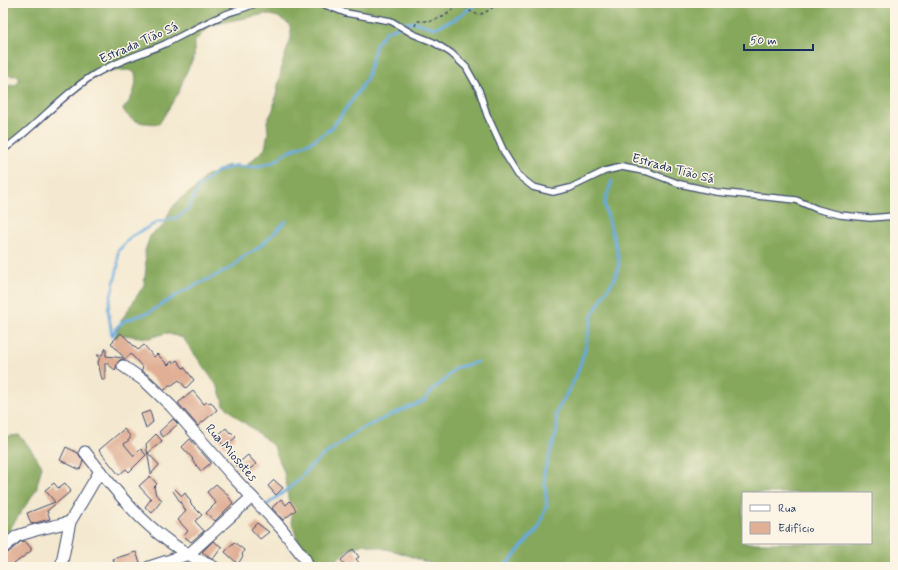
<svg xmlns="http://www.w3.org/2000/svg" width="898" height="570" font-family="Mynerve,sans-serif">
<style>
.forest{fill:#86a85c;stroke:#506c5d;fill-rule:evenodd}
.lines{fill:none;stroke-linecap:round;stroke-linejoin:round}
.stream{stroke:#66a9db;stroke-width:3}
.building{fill:#e0af96}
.service-casing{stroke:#3c4b6f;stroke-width:8}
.minor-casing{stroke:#3c4b6f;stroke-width:13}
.path{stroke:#3c4b6f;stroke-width:1.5;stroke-dasharray:3 3;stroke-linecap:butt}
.service{stroke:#fff;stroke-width:5.5}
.minor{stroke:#fff;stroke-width:11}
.labels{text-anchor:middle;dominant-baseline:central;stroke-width:3;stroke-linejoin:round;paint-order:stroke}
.street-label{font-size:13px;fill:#1b2f5e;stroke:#fcf5e5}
</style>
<rect width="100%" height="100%" fill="#fcf5e5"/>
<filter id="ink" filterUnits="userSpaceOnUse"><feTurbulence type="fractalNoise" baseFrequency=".025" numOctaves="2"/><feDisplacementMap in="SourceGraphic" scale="8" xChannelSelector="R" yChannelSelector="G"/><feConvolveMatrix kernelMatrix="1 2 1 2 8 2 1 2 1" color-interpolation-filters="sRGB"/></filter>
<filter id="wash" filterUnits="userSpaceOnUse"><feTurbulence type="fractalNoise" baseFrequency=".012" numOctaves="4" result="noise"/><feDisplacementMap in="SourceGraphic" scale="16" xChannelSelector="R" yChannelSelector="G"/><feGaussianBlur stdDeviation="0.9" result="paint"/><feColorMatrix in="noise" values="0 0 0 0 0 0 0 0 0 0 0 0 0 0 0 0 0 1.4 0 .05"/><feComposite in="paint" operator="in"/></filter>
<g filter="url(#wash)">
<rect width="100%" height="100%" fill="#f4e9d0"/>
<g class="forest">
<path d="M 3,3 L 895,3 L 895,567 L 440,567 L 398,552 L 364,544 L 349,549 L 333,563 L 314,567 L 300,549 L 292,522 L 284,472 L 274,447 L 261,435 L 239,419 L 224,405 L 218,387 L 183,338 L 166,333 L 149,338 L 123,335 L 115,338 L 121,321 L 144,285 L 146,268 L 145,251 L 150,236 L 163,226 L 171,209 L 181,198 L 195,189 L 206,175 L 217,173 L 226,166 L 237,165 L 245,166 L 265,149 L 268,132 L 267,121 L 273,110 L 283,61 L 291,38 L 291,29 L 288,23 L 278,17 L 266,14 L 210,25 L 195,41 L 194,57 L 184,77 L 179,92 L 159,124 C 144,123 131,124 123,109 C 132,100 138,85 135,73 L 130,70 L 99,72 L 89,82 L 69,98 L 3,149 L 5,86 L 15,85 L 19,82 L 19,76 L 3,75 ZM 743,493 L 871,493 L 871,543 L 743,543 Z"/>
<polygon points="19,435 27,444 42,466 36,490 3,539 3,437"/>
</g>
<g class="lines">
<g class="stream">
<polyline points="112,336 108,309 118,266 118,251 132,236 158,222 176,218 189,209 192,200 199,187 216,172 234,166 255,167 274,162 287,152 313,141 332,128 358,92 367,78 376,45 386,31 401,26 403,24 414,22 434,28 455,19 478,3"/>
<polyline points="112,336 118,326 124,321 150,312 182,292 233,267 244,256 255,250 266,241 286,221"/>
<polyline points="268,504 298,481 310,467 321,457 361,429 393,414 424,401 434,388 443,382 455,368 478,362"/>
<polyline points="501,567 510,561 539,526 547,505 544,473 557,431 556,413 576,377 585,350 592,316 606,291 614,280 618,269 619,261 617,250 605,207 605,201 612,181"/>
</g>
</g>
<g id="blocks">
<g class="building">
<polygon points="121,333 138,350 144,345 154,357 157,354 168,365 172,361 173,363 177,360 183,368 184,367 194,380 186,388 179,380 172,385 169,385 165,390 151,377 141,370 143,368 131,354 125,359 120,360 118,362 115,370 105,362 105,380 102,380 98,362 100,358 97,355 102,355 106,348 106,356 124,358 111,343"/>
<polygon points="193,391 204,404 207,402 208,403 211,402 217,410 198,426 178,403"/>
<polygon points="150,411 153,422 146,428 141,414"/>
<polygon points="173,419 178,424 163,437 159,432"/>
<polygon points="226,428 230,433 231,432 236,437 225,447 216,437"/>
<polygon points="124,429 130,436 130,439 124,444 134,456 141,449 146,455 129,472 126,469 119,475 99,450"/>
<polygon points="156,434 162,441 148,453 159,465 151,474 146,444"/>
<polygon points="190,439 211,463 201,471 192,460 193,459 182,447"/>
<polygon points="66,447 78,453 83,461 80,470 60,460"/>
<polygon points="248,455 256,464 244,474 236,465"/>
<polygon points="150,476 157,484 154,487 156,495 162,500 152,513 145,507 151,499 139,486"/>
<polygon points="274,480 283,488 276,495 268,486"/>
<polygon points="54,483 58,488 65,483 71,491 47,511 50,519 31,524 27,513 55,502 45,490"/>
<polygon points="216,484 226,493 233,503 215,521 206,513 216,503 207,492"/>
<polygon points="175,489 182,496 185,493 191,502 190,503 202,515 195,521 204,531 191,542 184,536 188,531 178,520 186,511 173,491"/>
<polygon points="281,499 286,505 290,501 296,510 283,520 272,508"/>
<polygon points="257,523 269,532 260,539 251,529"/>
<polygon points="25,541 31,548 31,551 10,567 3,567 3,555 8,553 20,542"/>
<polygon points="213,541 222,547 213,559 202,552"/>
<polygon points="234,542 244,550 242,555 243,556 238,564 225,552"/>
<polygon points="353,549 359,557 356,559 363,567 354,567 351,564 347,567 341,560"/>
<polygon points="136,552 141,565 135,567 116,567 113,559"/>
</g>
</g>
</g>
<g filter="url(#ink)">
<use href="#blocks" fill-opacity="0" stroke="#3c4b6f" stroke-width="1"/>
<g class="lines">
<g class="service-casing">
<g id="service">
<polyline points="320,3 346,13 391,21 413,34 433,42 451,53 466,67 479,90 487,115 505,154 518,175 533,187 553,192 570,188 605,171 622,167 648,172 680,184 716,192 796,200 817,209 840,215 870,218 895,216"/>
<path d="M 3,150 C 36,127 61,95 95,74 C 117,61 141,54 165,44 C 183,35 201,25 219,17 C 231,11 245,9 256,3"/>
</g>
</g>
<g class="minor-casing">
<g id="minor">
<polyline points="123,366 146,382 171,406 236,480 281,528 305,559 308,567"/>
<path d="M 85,452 C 122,500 156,543 214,567"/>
<polyline points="3,548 17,536 36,530 70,522"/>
<polyline points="61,567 70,522 100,471"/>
<polyline points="149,567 189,554 252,497"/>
</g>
</g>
<path class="path" d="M 415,26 L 417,21 L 431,21 L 445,16 L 460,3 C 479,19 479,17 499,3"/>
<use href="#service" class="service"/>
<use href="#minor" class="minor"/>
</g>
</g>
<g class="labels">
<g class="street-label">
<text transform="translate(139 43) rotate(-24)">Estrada Tião Sá</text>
<text transform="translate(673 169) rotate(15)">Estrada Tião Sá</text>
<text transform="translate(231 453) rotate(49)">Rua Miosotes</text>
</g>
</g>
<rect width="898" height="570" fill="none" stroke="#fcf5e5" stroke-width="16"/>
<rect x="742" y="492" width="130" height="52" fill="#fcf5e5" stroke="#a2a6af"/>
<rect x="750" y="505" width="20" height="6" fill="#ffffff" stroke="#a2a6af"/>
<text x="778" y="512" font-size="12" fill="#1b2f5e">Rua</text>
<rect x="750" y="522" width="20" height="12" fill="#e0af96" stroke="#a2a6af"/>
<text x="778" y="532" font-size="12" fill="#1b2f5e">Edifício</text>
<path d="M744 44v6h69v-6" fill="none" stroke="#1b2f5e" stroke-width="2"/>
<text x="750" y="44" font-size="12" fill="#1b2f5e" stroke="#fcf5e5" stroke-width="3" paint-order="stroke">50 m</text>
</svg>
